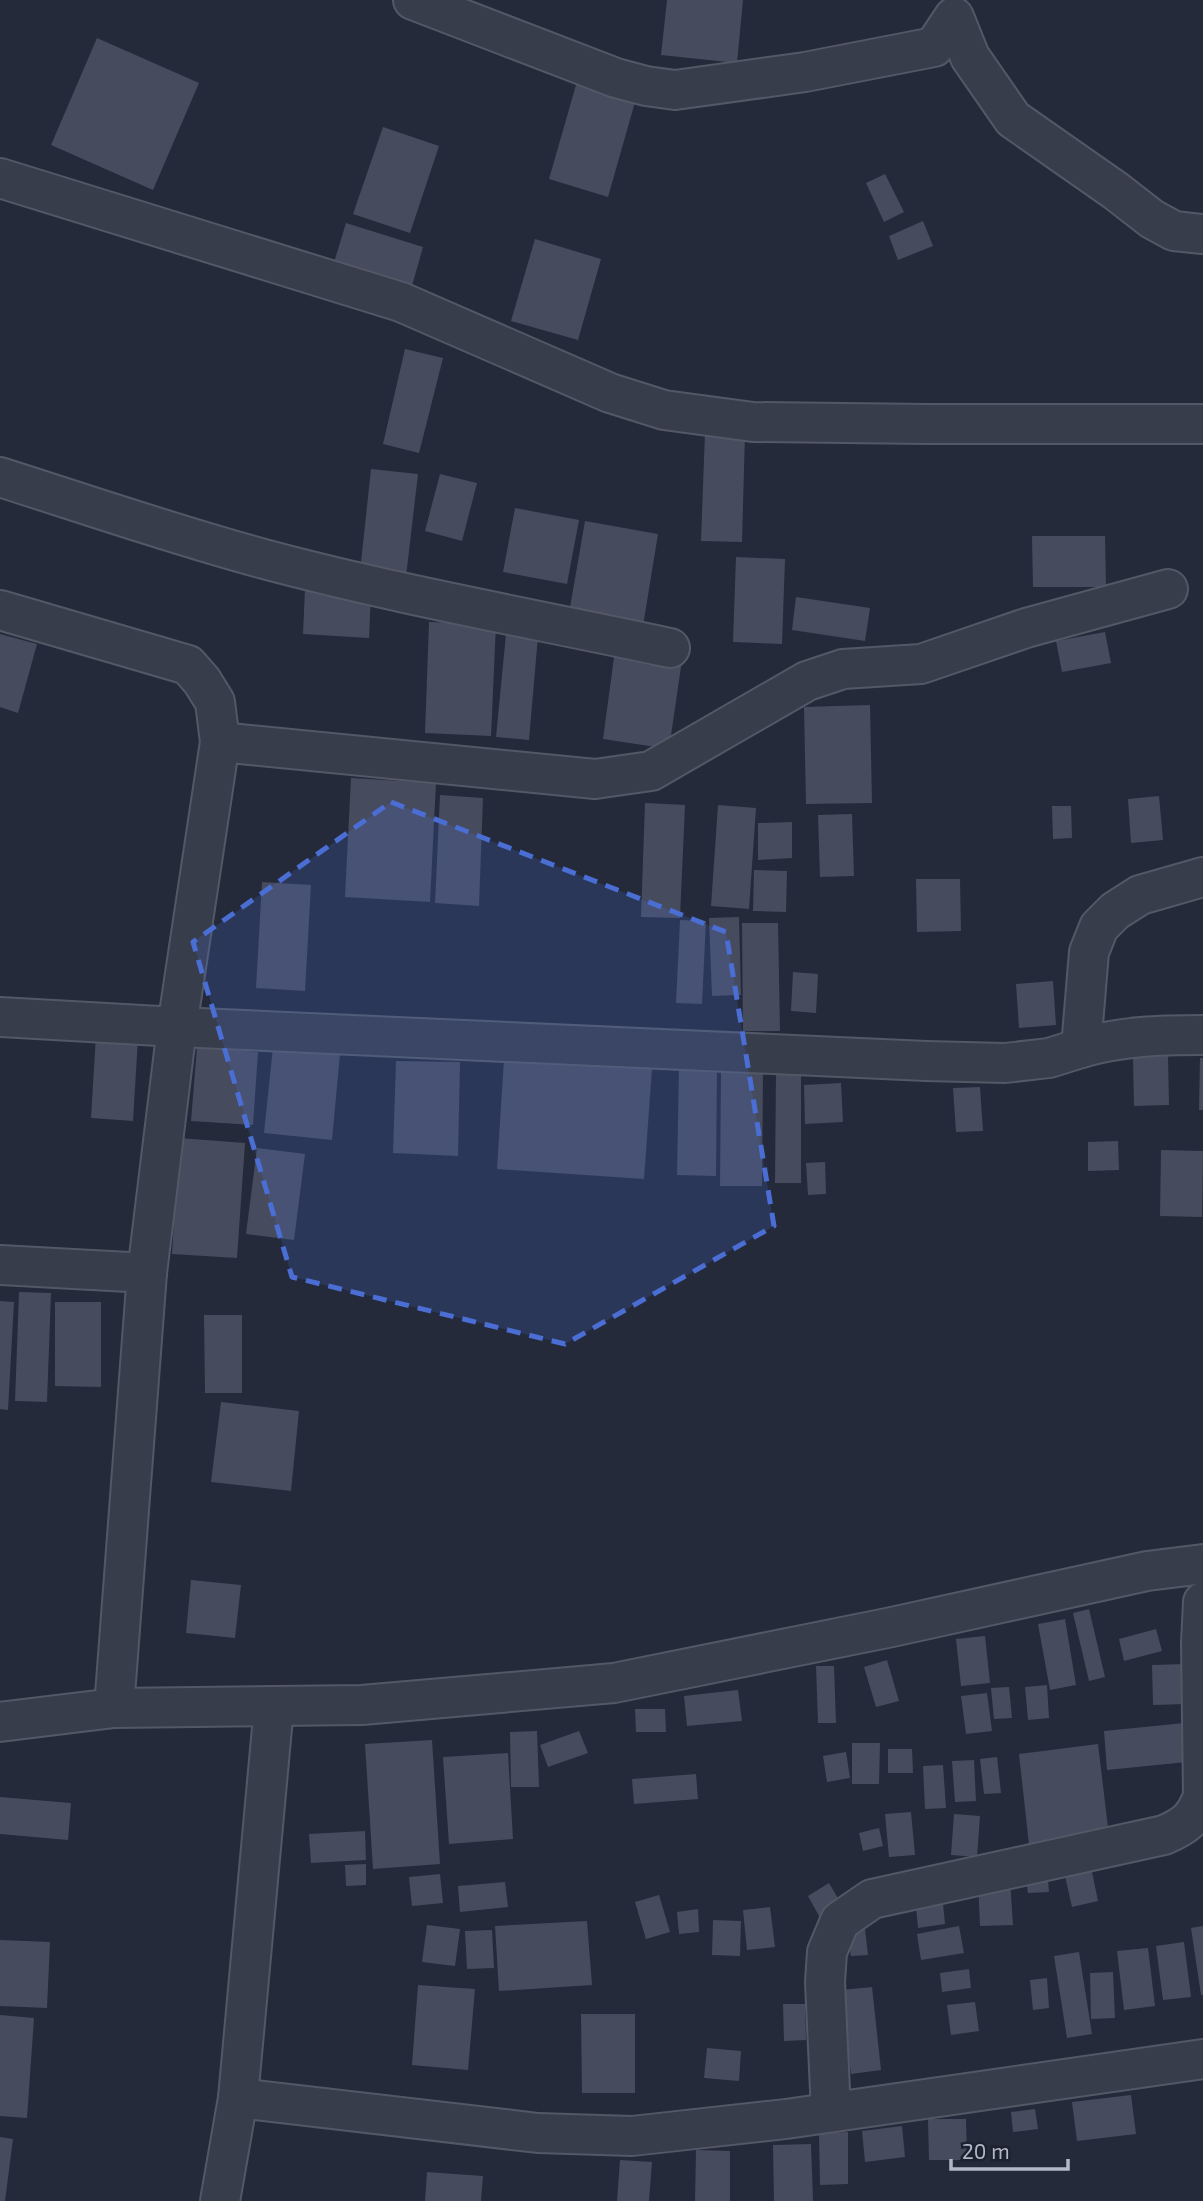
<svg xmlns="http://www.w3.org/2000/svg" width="1203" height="2201" font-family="'Exo 2',sans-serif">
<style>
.building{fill:#464b5e}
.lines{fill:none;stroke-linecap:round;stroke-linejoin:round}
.minor-casing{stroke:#535866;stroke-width:42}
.minor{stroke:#383d4b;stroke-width:38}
.marked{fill:#4a6ed3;fill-opacity:0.2;stroke:#4a6ed3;stroke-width:5;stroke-dasharray:14 9;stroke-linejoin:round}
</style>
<rect width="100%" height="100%" fill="#242a3a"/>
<g class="building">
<polygon points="667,0 743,0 737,63 661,55"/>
<polygon points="97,38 199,83 153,190 51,145"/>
<polygon points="578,78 637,95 608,197 549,179"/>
<polygon points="383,127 439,146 410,233 353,214"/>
<polygon points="885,174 904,212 884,222 866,183"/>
<polygon points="923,221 933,246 898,260 889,236"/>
<polygon points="346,223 423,247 410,293 332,269"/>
<polygon points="535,239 601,259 578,340 511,321"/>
<polygon points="405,349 443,358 419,453 383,444"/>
<polygon points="705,432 745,433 742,542 701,541"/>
<polygon points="371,469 418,474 406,577 360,572"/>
<polygon points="440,474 477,483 462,541 425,531"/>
<polygon points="515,508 579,520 567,584 503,572"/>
<polygon points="585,521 658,534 642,632 568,619"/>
<polygon points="1032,536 1105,536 1106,587 1033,587"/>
<polygon points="736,557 785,559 782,644 733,642"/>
<polygon points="305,589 371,592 369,638 303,634"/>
<polygon points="796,597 870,608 865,641 792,630"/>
<polygon points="429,622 496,624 491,736 425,733"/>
<polygon points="1105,632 1111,663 1062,672 1056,641"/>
<polygon points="0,634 37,644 18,713 0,707"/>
<polygon points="506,634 538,636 529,740 496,737"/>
<polygon points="615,650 682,660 669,749 603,739"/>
<polygon points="870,705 872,803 806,804 804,707"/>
<polygon points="351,778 436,783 430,902 345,897"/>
<polygon points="440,795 483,798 479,906 435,903"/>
<polygon points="1159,796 1163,840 1131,843 1128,799"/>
<polygon points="645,803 685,805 680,918 641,917"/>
<polygon points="718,805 756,808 749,909 711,906"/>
<polygon points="1052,806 1071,806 1072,838 1053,839"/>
<polygon points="852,814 854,876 820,877 818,815"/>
<polygon points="792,822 792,858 758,860 758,823"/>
<polygon points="754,870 787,871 786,912 753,911"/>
<polygon points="916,879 960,879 961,931 917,932"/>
<polygon points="262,882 311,885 305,991 256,988"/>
<polygon points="739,917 741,995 712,996 709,918"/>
<polygon points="680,920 706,921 702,1004 676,1003"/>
<polygon points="742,923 778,923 780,1031 743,1031"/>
<polygon points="793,972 818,974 816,1013 791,1011"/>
<polygon points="1053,981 1056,1025 1019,1028 1016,984"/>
<polygon points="96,1035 138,1038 133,1121 91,1118"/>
<polygon points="197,1047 258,1052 253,1125 191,1121"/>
<polygon points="273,1047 340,1054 332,1140 264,1133"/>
<polygon points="1168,1056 1169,1105 1134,1106 1133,1057"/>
<polygon points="1200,1058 1203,1058 1203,1110 1199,1110"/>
<polygon points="504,1059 652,1069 644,1179 497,1169"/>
<polygon points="396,1061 460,1062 458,1156 393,1153"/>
<polygon points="679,1068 717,1068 716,1176 677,1175"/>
<polygon points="721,1070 763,1070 762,1186 720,1186"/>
<polygon points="776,1072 801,1072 801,1183 775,1183"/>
<polygon points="841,1083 843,1122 805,1124 804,1085"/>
<polygon points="980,1087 983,1131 956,1132 953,1088"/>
<polygon points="179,1138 245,1143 237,1258 172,1254"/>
<polygon points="1118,1141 1119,1170 1088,1171 1088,1142"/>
<polygon points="257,1148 305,1154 294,1240 246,1234"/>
<polygon points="1161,1150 1203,1151 1202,1217 1160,1216"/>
<polygon points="825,1162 826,1194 808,1195 806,1163"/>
<polygon points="19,1292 51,1293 47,1402 15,1401"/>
<polygon points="0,1301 14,1302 8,1410 0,1409"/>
<polygon points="55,1302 101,1302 101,1387 55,1386"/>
<polygon points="204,1315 242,1315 242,1393 205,1393"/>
<polygon points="221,1402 299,1411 291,1491 211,1482"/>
<polygon points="191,1580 241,1585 235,1638 186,1633"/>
<polygon points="1089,1609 1105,1677 1089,1681 1073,1613"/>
<polygon points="1065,1619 1076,1685 1050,1690 1038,1624"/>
<polygon points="1156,1629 1162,1651 1124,1661 1119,1639"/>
<polygon points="985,1636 990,1683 961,1686 956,1639"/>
<polygon points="887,1660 899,1701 876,1707 864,1667"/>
<polygon points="1184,1664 1185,1704 1153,1705 1152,1665"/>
<polygon points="816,1666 834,1666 836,1723 818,1723"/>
<polygon points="1047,1685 1049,1718 1028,1720 1025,1687"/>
<polygon points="1009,1687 1012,1718 994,1719 991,1688"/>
<polygon points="738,1690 742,1721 687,1726 684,1696"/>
<polygon points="987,1693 992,1731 966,1734 961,1696"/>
<polygon points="635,1709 665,1709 666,1732 636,1732"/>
<polygon points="1184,1723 1187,1762 1107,1770 1104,1731"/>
<polygon points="537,1731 539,1787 511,1787 510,1732"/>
<polygon points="579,1731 588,1753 548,1767 540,1745"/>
<polygon points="432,1740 440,1864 373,1869 365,1744"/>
<polygon points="852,1743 880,1743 879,1784 852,1784"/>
<polygon points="1098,1744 1109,1836 1029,1845 1019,1754"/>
<polygon points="888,1749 912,1749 913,1773 888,1773"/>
<polygon points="846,1752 850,1778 827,1782 823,1756"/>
<polygon points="508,1753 513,1839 449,1844 443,1757"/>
<polygon points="997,1757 1001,1793 984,1794 980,1759"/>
<polygon points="974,1760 976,1801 955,1802 952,1761"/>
<polygon points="943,1765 946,1808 925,1809 923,1766"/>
<polygon points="696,1774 698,1799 634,1804 632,1779"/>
<polygon points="0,1797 71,1803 68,1840 0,1834"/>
<polygon points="911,1812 915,1855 889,1857 885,1814"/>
<polygon points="954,1814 980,1816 977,1857 951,1855"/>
<polygon points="879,1828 883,1846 863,1851 859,1833"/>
<polygon points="365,1831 366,1860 311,1863 309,1834"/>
<polygon points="1090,1862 1098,1901 1072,1907 1063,1867"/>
<polygon points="366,1864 366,1885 346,1886 345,1865"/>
<polygon points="1047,1869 1049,1892 1028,1893 1025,1872"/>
<polygon points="440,1874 443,1903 412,1906 409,1877"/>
<polygon points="1010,1880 1013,1925 980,1926 978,1882"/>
<polygon points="505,1882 508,1907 460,1912 458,1886"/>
<polygon points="829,1883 846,1912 824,1925 808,1896"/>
<polygon points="942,1893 945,1924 918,1928 915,1896"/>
<polygon points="659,1895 670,1932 646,1939 635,1902"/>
<polygon points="770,1907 775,1947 747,1950 743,1910"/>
<polygon points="698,1909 699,1932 679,1934 677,1912"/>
<polygon points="713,1920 741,1921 740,1956 712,1955"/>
<polygon points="587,1921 592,1985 499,1991 495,1926"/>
<polygon points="427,1925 460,1929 455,1966 422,1962"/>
<polygon points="959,1926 964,1953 921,1960 917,1934"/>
<polygon points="1203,1926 1203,1995 1201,1995 1191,1928"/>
<polygon points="865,1929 868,1955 851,1956 847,1931"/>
<polygon points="492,1930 494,1968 467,1969 465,1931"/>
<polygon points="0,1940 50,1942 47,2008 0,2006"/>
<polygon points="1184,1942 1191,1997 1163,2000 1156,1946"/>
<polygon points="1148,1948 1155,2006 1124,2010 1117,1951"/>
<polygon points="1079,1952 1092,2034 1067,2038 1054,1956"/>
<polygon points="969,1969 971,1988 942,1992 940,1973"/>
<polygon points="1113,1972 1115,2018 1091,2019 1090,1973"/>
<polygon points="1047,1978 1049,2008 1033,2010 1030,1980"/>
<polygon points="418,1985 475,1989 468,2070 412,2065"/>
<polygon points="872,1987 881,2070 851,2074 841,1990"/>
<polygon points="975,2002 979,2031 951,2035 947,2005"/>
<polygon points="783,2004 805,2004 806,2040 784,2041"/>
<polygon points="581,2014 635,2014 635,2093 582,2093"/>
<polygon points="0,2015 34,2018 27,2118 0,2116"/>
<polygon points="707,2048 741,2051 739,2081 704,2078"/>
<polygon points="1131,2095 1136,2134 1077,2141 1072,2102"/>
<polygon points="1035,2109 1038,2129 1013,2132 1011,2112"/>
<polygon points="928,2119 966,2119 967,2160 929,2160"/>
<polygon points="902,2126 905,2157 865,2162 862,2131"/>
<polygon points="848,2132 848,2184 820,2185 819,2133"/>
<polygon points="0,2137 13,2139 5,2201 0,2201"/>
<polygon points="811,2144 813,2201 774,2201 773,2145"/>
<polygon points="696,2150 730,2151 730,2201 695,2201"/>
<polygon points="620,2160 652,2162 649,2201 617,2201"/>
<polygon points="427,2172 483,2176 481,2201 425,2201"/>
</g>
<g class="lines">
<g class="minor-casing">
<g id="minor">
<polyline points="413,0 616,78 646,86 675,90 805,72 934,47 954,17 970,57 1013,119 1116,191 1152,219 1174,231 1203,234"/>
<polyline points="0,178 401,302 610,393 664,410 753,422 927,424 1203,424"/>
<path d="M 0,477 C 88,505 175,535 264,559 C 398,595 535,619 670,648"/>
<polyline points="0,610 188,665 202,681 215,702 220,742 177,1027 147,1273 114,1708"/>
<polyline points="220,742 595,779 651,771 807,681 843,669 921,664 1026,628 1168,589"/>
<polyline points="0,1017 177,1027 926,1061 1005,1063 1049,1058 1081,1048 1089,952 1099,927 1115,911 1140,895 1203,877"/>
<path d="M 1081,1048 C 1121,1036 1161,1035 1203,1035"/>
<polyline points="0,1265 147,1273"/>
<polyline points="0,1722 114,1708 362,1705 614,1683 892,1627 1147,1571 1203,1564"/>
<polyline points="238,2098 538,2133 632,2136 786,2119 1203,2059"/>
<path d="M 831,2112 L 825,1982 L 827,1952 L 840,1921 L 872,1899 L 1164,1835 C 1185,1826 1195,1819 1203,1796 L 1201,1643 L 1203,1602"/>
<polyline points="220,2201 238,2098 274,1706"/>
</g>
</g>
<use href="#minor" class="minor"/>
</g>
<path class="marked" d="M 391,802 L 726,932 L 774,1226 L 565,1344 L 292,1277 L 193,942 Z"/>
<path d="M951 2159v10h117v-10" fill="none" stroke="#b3b8c6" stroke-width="3.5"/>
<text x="962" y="2159" font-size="21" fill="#b3b8c6" stroke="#1d2230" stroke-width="5" paint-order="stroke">20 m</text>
</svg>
